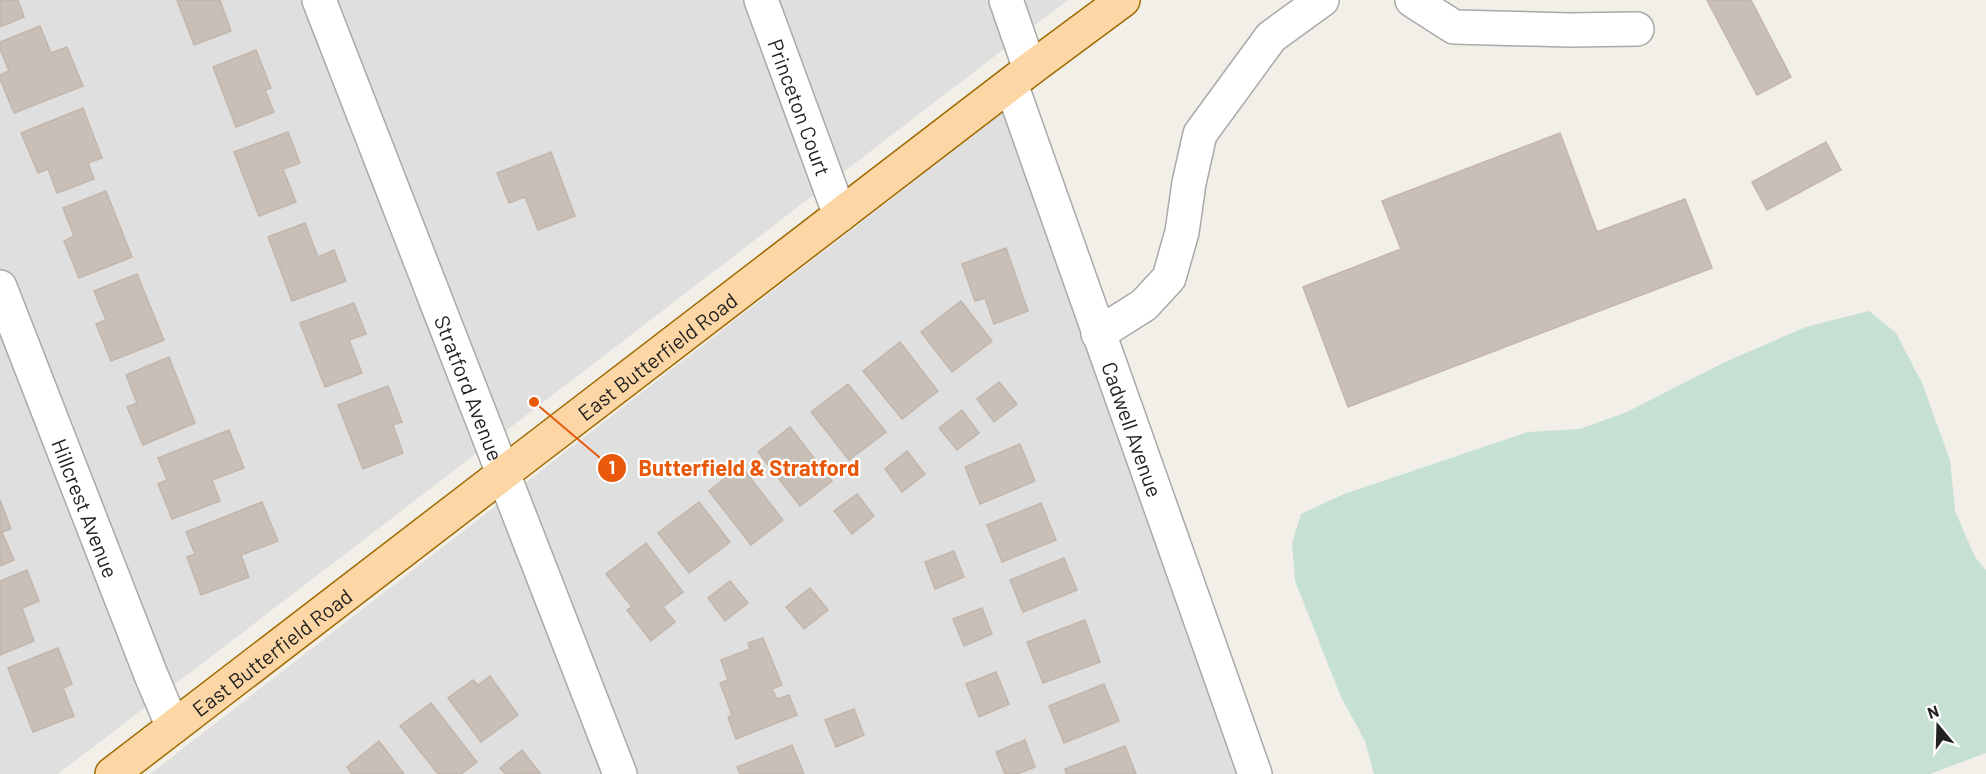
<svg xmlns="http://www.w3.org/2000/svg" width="1986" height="774" font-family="Barlow,sans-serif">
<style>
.residential{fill:#e0dfdf}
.wetland{fill:#c6e0d4}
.building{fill:#c7bfb8;stroke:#c4b6ab;stroke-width:1.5}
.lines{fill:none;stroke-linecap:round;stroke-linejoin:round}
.minor-casing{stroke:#a9a9a9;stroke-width:36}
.major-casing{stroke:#a06b00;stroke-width:36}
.minor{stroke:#fff;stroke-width:33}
.major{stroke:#fcd6a4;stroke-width:33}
.labels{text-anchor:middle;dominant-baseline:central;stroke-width:4.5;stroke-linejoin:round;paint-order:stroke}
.street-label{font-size:21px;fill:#222;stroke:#fff}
.leader{fill:none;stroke:#e8590c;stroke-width:2}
.callout-dot{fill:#e8590c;stroke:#fff;stroke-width:2}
.mark-label{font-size:18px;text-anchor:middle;font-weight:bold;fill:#fff}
.callout-label{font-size:22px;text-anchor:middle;font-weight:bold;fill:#e8590c;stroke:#fff;stroke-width:4.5;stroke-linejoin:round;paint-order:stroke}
</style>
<rect width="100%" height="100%" fill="#f2efe9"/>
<g class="residential">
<polygon points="0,0 1068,0 58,774 0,774"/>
<polygon points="1006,110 1240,774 150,774"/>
</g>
<polygon class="wetland" points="1869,311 1896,333 1922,383 1950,460 1955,511 1975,557 1986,570 1986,753 1930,774 1374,774 1365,741 1341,697 1295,581 1292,543 1301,514 1344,494 1528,432 1580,429 1627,412 1725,362 1806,327"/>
<g class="building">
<polygon points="0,0 18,0 24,17 0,27"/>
<polygon points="177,0 220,0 231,31 194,45"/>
<polygon points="1707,0 1751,0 1791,77 1757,95"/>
<polygon points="40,26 51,53 67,47 83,86 14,113 0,79 0,75 9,71 0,49 0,42"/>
<polygon points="256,50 271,88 265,90 274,112 236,127 213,67"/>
<polygon points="83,108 102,158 88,163 94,179 57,193 48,169 38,173 21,133"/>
<polygon points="288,132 300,163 283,169 296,202 259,216 234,152"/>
<polygon points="1560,133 1597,232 1685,199 1712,268 1348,407 1303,287 1401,249 1382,201"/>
<polygon points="1826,142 1841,170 1767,210 1752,182"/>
<polygon points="551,152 575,216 538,230 525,197 509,203 497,173"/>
<polygon points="106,191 132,257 79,278 64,241 74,236 63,208"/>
<polygon points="305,223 318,257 334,250 346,281 292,301 268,237"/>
<polygon points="1006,248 1028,311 994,324 985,298 975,301 962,264"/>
<polygon points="137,274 164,340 111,361 96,324 106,320 94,291"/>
<polygon points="961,301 992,341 952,372 921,332"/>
<polygon points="354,303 366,334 349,340 362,373 325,387 300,323"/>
<polygon points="900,342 938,391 902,419 863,371"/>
<polygon points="169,357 195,423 143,445 127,407 137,403 126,375"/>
<polygon points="999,382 1017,404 994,422 977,399"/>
<polygon points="848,384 886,432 849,460 811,412"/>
<polygon points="388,386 402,422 393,425 403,453 363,469 338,405"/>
<polygon points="962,410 979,433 957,450 939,428"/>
<polygon points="790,427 832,481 800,506 758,452"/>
<polygon points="229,430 244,468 212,480 220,501 172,519 158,484 167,480 158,458"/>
<polygon points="1020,444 1035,481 980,504 965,467"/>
<polygon points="907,451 925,474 902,492 885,469"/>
<polygon points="741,466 783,520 751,545 709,491"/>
<polygon points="857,494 874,516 852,534 834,511"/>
<polygon points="0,500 11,529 2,532 14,560 0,566"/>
<polygon points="262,502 278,541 241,555 249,577 201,595 187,557 195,554 186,532"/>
<polygon points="699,502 730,542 689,573 658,533"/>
<polygon points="1041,503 1056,540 1002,562 987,525"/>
<polygon points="646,543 683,592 663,607 675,622 651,641 627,610 632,607 606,574"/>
<polygon points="954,551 964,577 935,589 925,562"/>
<polygon points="1064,558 1077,590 1023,612 1010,580"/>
<polygon points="27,570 39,601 22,608 34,641 0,655 0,581"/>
<polygon points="730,581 748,603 725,621 708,598"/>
<polygon points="810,588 828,610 804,629 786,607"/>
<polygon points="982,608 992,634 964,646 953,619"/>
<polygon points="1085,620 1100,662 1043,683 1027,642"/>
<polygon points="763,638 782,685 772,689 777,699 789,695 797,715 736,739 728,717 732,715 720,683 728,680 721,660 750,649 748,643"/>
<polygon points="58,648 72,684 63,688 74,716 33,732 8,668"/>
<polygon points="996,672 1009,704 979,717 966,684"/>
<polygon points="490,676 518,715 481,742 448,698 473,680 478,685"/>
<polygon points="1104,684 1119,721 1064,743 1049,706"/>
<polygon points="431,703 477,762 461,774 438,774 400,726"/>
<polygon points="854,709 864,735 836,747 825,720"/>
<polygon points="1025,740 1035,767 1017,774 1005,774 996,752"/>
<polygon points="379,741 404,774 352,774 347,767"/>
<polygon points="792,745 804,774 740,774 737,767"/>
<polygon points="1125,746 1136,774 1066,774 1065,769"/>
<polygon points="522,750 540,773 505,774 500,768"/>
</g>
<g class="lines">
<g class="minor-casing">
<g id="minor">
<path id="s1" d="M 319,0 L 620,774"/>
<path id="s2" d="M 761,0 L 840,215"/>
<polyline points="1006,0 1030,69"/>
<polyline points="1412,0 1454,27 1569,30 1637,29"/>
<path id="s3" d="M 1011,84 L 1255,774"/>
<path id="s4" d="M 0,287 L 151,675 L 173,727"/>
<polyline points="1098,334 1144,305 1169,278 1182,232 1189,183 1200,134 1271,37 1322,0"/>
</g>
</g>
<g class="major-casing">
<g id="major">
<path id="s5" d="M 112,774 L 1030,69 L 1123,0"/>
</g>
</g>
<use href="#minor" class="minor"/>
<use href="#major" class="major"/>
</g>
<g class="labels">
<g class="street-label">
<text stroke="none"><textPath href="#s2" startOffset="114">Princeton Court</textPath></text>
<text stroke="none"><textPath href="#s5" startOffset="687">East Butterfield Road</textPath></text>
<text stroke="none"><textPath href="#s1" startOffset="416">Stratford Avenue</textPath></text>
<text stroke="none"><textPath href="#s3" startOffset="366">Cadwell Avenue</textPath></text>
<text stroke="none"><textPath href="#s4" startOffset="237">Hillcrest Avenue</textPath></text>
<text stroke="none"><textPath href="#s5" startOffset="201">East Butterfield Road</textPath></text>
</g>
</g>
<path class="leader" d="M534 402L612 468"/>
<g class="callout-dot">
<circle cx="534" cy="402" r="6"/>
<circle cx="612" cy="468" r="15"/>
</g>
<g class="mark-label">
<text x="612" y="474">1</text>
</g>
<g class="callout-label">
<text x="749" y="476">Butterfield &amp; Stratford</text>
</g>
<g transform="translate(1938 726) rotate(341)" stroke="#ffffff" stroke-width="4.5" paint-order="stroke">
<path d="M0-4.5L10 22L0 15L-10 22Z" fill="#222222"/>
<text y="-9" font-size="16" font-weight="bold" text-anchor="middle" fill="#222222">N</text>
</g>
</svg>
